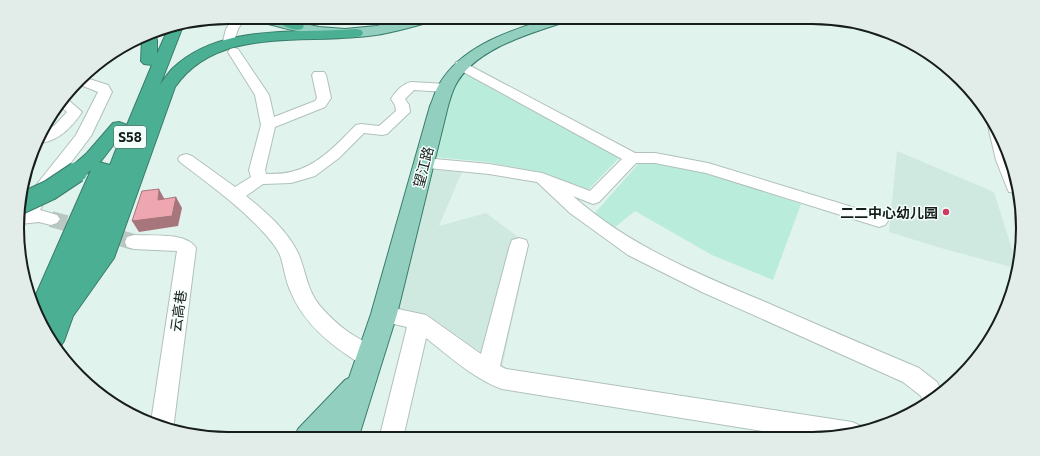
<svg xmlns="http://www.w3.org/2000/svg" width="1040" height="456" font-family="Commissioner,'Noto Sans SC',sans-serif">
<style>
.built{fill:#cfe9e0}
.green{fill:#b9ecdb}
.lines{fill:none;stroke-linecap:round;stroke-linejoin:round}
.minor-tunnel{stroke:#b9c8c3;stroke-width:16;stroke-dasharray:16 8;stroke-linecap:butt}
.minor-casing{stroke:#b0c1bb;stroke-width:2}
.major-casing{stroke:#397c6a;stroke-width:2}
.highway-casing{stroke:#397c6a;stroke-width:2}
.minor{fill:#fff;fill-rule:evenodd}
.major{fill:#93cfbf;fill-rule:evenodd}
.highway{fill:#4baf94;fill-rule:evenodd}
.highway-bridge-casing{stroke:#397c6a;stroke-width:22;stroke-linecap:butt}
.highway-bridge{stroke:#4baf94;stroke-width:20}
.shaded-wall{fill:#a7757c}
.building{fill:#eea7b1;stroke:#a7757c}
.poi-dot{fill:#cc3d61;stroke:#f4fffb;stroke-width:1.5}
.labels{text-anchor:middle;dominant-baseline:central;stroke-width:3;stroke-linejoin:round;paint-order:stroke}
.shield{fill:#f4fffb;stroke:#59615e;stroke-width:1}
.shield-label{font-size:13px;font-weight:bold;fill:#171d1b}
.street-label{font-size:14px;fill:#171d1b;stroke:#f4fffb}
.poi-label{font-size:14px;font-weight:bold;fill:#171d1b;stroke:#f4fffb;text-anchor:end}
.rim{fill:none;stroke:#171d1b;stroke-width:2}
</style>
<rect width="100%" height="100%" fill="#e1f3ed"/>
<g class="built">
<polygon points="321,17 398,17 371,22 346,24"/>
<polygon points="897,151 994,192 1016,262 1015,268 944,249 889,232"/>
<polygon points="434,170 462,172 439,226 486,213 529,245 502,367 428,315 395,307"/>
</g>
<g class="green">
<polygon points="462,70 481,83 619,158 588,190 544,173 487,162 435,157 458,71"/>
<path d="M 639,163 C 695,165 748,187 801,204 L 773,280 L 712,255 L 635,211 L 614,228 L 594,214 Z"/>
</g>
<g class="lines">
<polyline class="minor-tunnel" points="51,219 134,242"/>
<g class="minor-casing">
<g id="minor">
<polygon points="234,17 246,17 238,29 233,44 225,44 223,41 226,29"/>
<path d="M 234,48 L 238,49 L 269,95 L 274,117 L 315,101 L 317,98 L 312,75 L 314,72 L 324,72 L 326,75 L 331,98 L 325,107 L 275,127 L 265,170 L 266,174 C 276,174 285,174 294,171 C 319,165 339,142 356,125 L 361,124 L 379,126 L 396,111 L 395,105 L 391,99 C 396,91 402,84 411,82 L 446,84 L 451,85 L 453,88 L 451,91 L 446,92 L 414,90 L 405,99 L 409,105 L 410,112 L 387,134 L 382,135 L 364,133 L 339,158 L 315,176 L 291,183 L 263,184 L 246,196 C 266,212 288,231 299,255 C 306,273 307,290 320,306 C 328,315 337,324 347,331 C 358,339 374,345 380,357 L 377,364 C 364,368 358,362 347,355 C 322,338 301,318 290,290 C 285,279 284,266 280,255 C 277,248 271,241 266,235 C 241,207 210,185 180,162 L 178,159 L 180,156 L 186,154 L 192,156 L 235,187 L 251,177 L 249,170 L 261,125 L 255,95 L 228,52 L 230,49 Z"/>
<path d="M 461,61 L 635,153 L 655,153 L 708,163 L 885,217 L 888,221 L 885,225 L 879,227 L 706,173 L 655,163 L 636,163 L 599,202 L 593,204 L 573,196 C 626,244 698,274 763,301 C 815,324 867,346 919,368 L 937,382 L 942,392 L 924,404 L 921,396 L 903,382 L 702,292 L 628,255 L 570,213 L 537,182 L 489,174 L 418,167 L 416,163 L 418,159 L 424,158 L 489,164 L 542,173 L 590,191 L 622,159 L 456,68 L 455,65 L 456,62 Z"/>
<polygon points="83,77 108,85 112,92 91,136 50,190 40,210 57,215 60,219 57,223 51,225 39,222 20,224 20,212 37,184 76,135 98,92 78,84"/>
<path d="M 66,98 L 82,112 C 72,127 57,143 37,143 L 41,133 L 54,126 L 67,112 L 59,105 Z"/>
<polygon points="992,122 1001,135 1017,193 1009,192 1007,188 996,160 988,126"/>
<path d="M 134,235 C 151,236 187,232 196,248 L 173,430 L 160,428 L 151,422 L 177,251 L 134,249 L 127,247 L 125,242 L 127,237 Z"/>
<path d="M 519,238 L 526,240 L 528,245 L 500,366 L 506,369 L 852,422 L 861,426 L 863,431 L 840,437 L 799,437 L 502,389 C 474,379 449,356 426,338 L 403,438 L 379,439 L 407,327 L 377,320 L 374,314 L 377,308 L 384,306 L 426,315 L 481,354 L 510,245 L 512,240 Z"/>
</g>
</g>
<g class="major-casing">
<g id="major">
<path d="M 251,17 L 274,17 L 319,27 L 345,29 L 376,26 L 416,17 L 439,17 L 437,20 C 411,27 383,36 356,37 C 321,39 287,29 253,20 Z"/>
<path d="M 552,17 L 573,17 L 571,20 C 533,33 475,47 455,86 C 452,92 450,99 448,106 L 397,314 L 358,439 L 294,439 L 298,429 L 345,380 L 349,378 L 371,314 L 430,106 C 434,98 435,90 440,83 C 464,44 511,31 552,17 Z"/>
</g>
</g>
<g class="highway-casing">
<g id="highway">
<path d="M 270,17 C 281,17 297,16 304,26 L 302,29 C 292,32 281,24 272,20 Z"/>
<path d="M 182,25 L 183,26 L 160,85 C 164,79 168,73 173,68 C 221,23 296,34 356,29 L 361,30 L 363,33 L 361,36 L 356,37 C 294,43 215,29 175,87 L 114,258 L 73,316 L 64,341 L 58,350 L 45,333 L 43,327 L 44,325 L 42,325 L 34,299 L 91,170 C 84,176 80,179 70,176 L 67,172 L 70,168 L 87,153 L 113,123 L 119,122 L 127,125 L 152,65 L 144,64 L 141,61 L 142,38 L 154,32 L 157,40 L 157,54 L 169,27 ZM 122,134 L 110,165 L 99,162 L 101,161 Z"/>
</g>
</g>
<use href="#minor" class="minor"/>
<use href="#major" class="major"/>
<use href="#highway" class="highway"/>
<g class="highway-bridge-casing">
<polyline id="highway-bridge" points="20,204 50,190 77,172"/>
</g>
<use href="#highway-bridge" class="highway-bridge"/>
</g>
<g class="shaded-wall">
<polygon points="159,189 165,200 158,200"/>
<polygon points="176,197 182,208 178,226 139,232 132,221"/>
</g>
<polygon class="building" points="159,189 158,200 176,197 172,216 132,221 142,191"/>
<circle class="poi-dot" cx="946" cy="212" r="4"/>
<g class="labels">
<rect class="shield" x="114" y="126" width="32" height="22" rx="3"/>
<g class="shield-label">
<text x="130" y="137">S58</text>
</g>
<g class="street-label">
<text transform="translate(423 167) rotate(-75)">望江路</text>
<text transform="translate(178 311) rotate(-82)">云高巷</text>
</g>
<g class="poi-label">
<text x="938" y="212">二二中心幼儿园</text>
</g>
</g>
<path d="M0 0H1040V456H0ZM228 24H812A204 204 0 0 1 1016 228V228A204 204 0 0 1 812 432H228A204 204 0 0 1 24 228V228A204 204 0 0 1 228 24Z" fill="#e2ede9" fill-rule="evenodd"/>
<path class="rim" d="M228 24H812A204 204 0 0 1 1016 228V228A204 204 0 0 1 812 432H228A204 204 0 0 1 24 228V228A204 204 0 0 1 228 24Z"/>
</svg>
